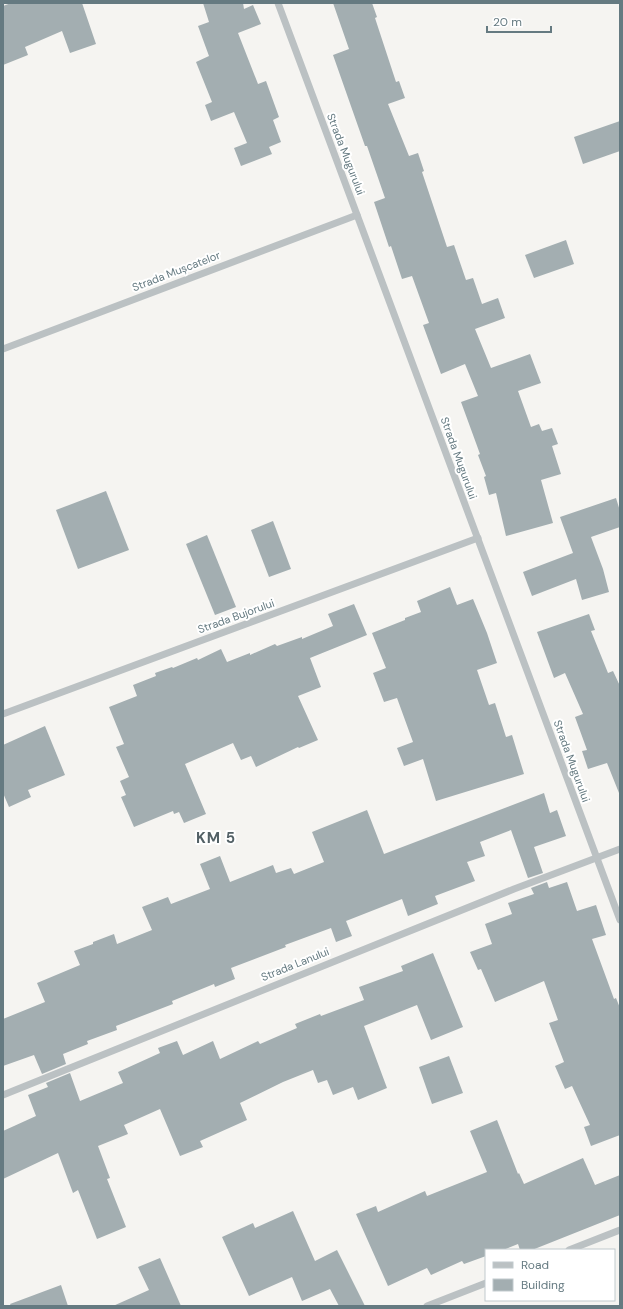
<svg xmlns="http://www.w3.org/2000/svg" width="623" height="1309" font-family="'DM Sans',sans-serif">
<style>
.building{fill:#a3aeb1}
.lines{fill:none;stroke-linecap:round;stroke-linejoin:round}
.minor{stroke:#bbc1c3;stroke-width:7}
.labels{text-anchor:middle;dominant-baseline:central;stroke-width:4;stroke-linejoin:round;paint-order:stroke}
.street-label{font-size:11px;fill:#657a81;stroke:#fff}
.district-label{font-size:15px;font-weight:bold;letter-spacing:1px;fill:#536166;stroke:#fff}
</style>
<rect width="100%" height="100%" fill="#f5f4f1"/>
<g class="building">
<polygon points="11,3 82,3 96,44 70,53 62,31 25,47 28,55 3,65 3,6"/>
<polygon points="203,3 243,3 244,9 253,5 261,24 238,33 258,84 266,81 279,117 273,120 281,142 269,147 272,154 241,166 234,148 247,143 234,112 211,121 205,105 212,102 196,62 209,56 198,26 209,22"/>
<polygon points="333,3 372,3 377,17 375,18 396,82 399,81 405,98 388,104 409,156 418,153 424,171 422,172 447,247 454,245 466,280 473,278 482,304 498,298 505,318 475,329 491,368 530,354 541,383 518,391 531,427 539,424 542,431 552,428 558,444 552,446 561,474 541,480 553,523 506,536 496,493 489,495 484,477 486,476 478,455 480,454 461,402 478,396 465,364 441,374 423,325 429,323 412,276 402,279 391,246 389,247 374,202 385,198 367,146 365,146 333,55 349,49"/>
<polygon points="620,121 620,151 583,164 574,137"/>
<polygon points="566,240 574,264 534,278 525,255"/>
<polygon points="106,491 129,550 78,569 56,510"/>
<polygon points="616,498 620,511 620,527 591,537 603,569 609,592 582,600 576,579 532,596 523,572 573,553 560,517"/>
<polygon points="273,521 291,569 269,577 251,530"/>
<polygon points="207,535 236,607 215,615 186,544"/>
<polygon points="450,587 457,605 473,599 487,633 497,663 477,670 489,705 495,703 506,737 512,735 524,774 436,801 423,759 404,766 397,748 413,742 397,698 384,702 373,673 386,668 372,633 405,620 405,618 421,612 417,601"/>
<polygon points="354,604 367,635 310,658 321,687 298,696 318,740 299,748 298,747 256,767 251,756 241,760 233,743 185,764 206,814 184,823 179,812 174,814 173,811 134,827 121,797 126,795 120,781 129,777 116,747 124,744 109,707 137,696 133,685 156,676 155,673 172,667 173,668 197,658 198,660 221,649 227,662 250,653 250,655 275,644 277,646 302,637 302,639 333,626 328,614"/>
<polygon points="589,614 595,630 591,631 608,673 613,671 620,686 620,792 619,793 607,763 588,769 582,751 587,750 575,717 583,714 565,673 554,678 537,632"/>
<polygon points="45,726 65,775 28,790 31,797 9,807 3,793 3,745"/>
<polygon points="544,793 550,813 557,810 566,836 534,847 543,873 528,878 511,830 480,842 485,856 467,862 475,881 435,896 438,904 408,916 402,899 346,921 352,936 336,942 331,928 285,945 286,947 231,968 235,979 215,987 214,984 172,1001 173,1004 116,1026 117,1030 87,1041 88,1044 63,1054 66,1064 42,1074 34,1055 3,1066 3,1019 45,1002 37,983 80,965 74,951 93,944 93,942 114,934 117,944 152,930 142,907 168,897 171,904 210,889 200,864 220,856 230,882 273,865 276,873 291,868 294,874 324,862 312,832 367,810 384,854"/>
<polygon points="547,882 549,888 567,882 577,911 596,905 606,935 592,939 614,999 616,998 620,1008 620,1135 591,1146 584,1127 590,1125 572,1086 565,1089 555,1066 564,1062 549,1023 558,1020 544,981 495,1002 481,969 478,970 470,952 492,944 485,924 512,914 508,903 534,894 531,888"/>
<polygon points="433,953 463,1027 431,1040 417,1005 364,1026 387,1088 358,1100 353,1087 333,1095 327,1080 318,1083 313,1070 283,1082 240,1103 247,1120 200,1141 203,1147 180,1156 160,1109 124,1125 128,1134 98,1146 110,1178 107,1179 126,1227 97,1239 78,1190 73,1193 58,1153 3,1179 3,1131 36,1116 28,1095 48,1087 46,1083 70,1073 80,1101 123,1083 118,1072 160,1053 158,1048 177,1041 183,1055 213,1041 220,1059 258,1041 260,1044 297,1028 295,1024 320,1014 321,1016 364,1000 359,987 403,971 401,966"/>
<polygon points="449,1056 463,1093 432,1104 419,1067"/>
<polygon points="497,1120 518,1174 519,1173 524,1184 583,1158 595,1185 620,1175 620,1215 532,1250 520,1250 518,1244 503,1250 486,1250 486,1256 464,1264 462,1261 431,1275 427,1268 388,1286 356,1214 376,1206 378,1212 425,1191 427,1196 487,1172 470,1131"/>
<polygon points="293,1211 315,1261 337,1250 365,1306 339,1306 330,1289 302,1301 292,1277 249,1296 222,1237 253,1223 255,1228"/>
<polygon points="160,1258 181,1306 113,1306 149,1290 138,1267"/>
<polygon points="61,1285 68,1306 11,1306 10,1304"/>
</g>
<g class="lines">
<g class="minor">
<polyline points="278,3 620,920"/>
<polyline points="3,349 357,215"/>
<polyline points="3,714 478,538"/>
<polyline points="3,1095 514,889 620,849"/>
<polyline points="569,1250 620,1230"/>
<polyline points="427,1306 486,1283"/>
</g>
</g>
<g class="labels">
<g class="street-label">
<text transform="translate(346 154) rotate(69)">Strada Mugurului</text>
<text transform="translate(176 271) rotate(-21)">Strada Mușcatelor</text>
<text transform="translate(459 458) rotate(70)">Strada Mugurului</text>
<text transform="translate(236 616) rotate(-20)">Strada Bujorului</text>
<text transform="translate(572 761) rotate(70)">Strada Mugurului</text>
<text transform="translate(295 964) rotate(-22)">Strada Lanului</text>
</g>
<g class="district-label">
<text x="216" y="838">KM 5</text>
</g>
</g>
<rect width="623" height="1309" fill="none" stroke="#657a81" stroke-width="8"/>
<rect x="485" y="1249" width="130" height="52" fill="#ffffff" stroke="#c1cacd"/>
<rect x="493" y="1262" width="20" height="6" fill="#bbc1c3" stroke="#c1cacd"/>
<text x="521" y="1269" font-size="12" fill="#657a81">Road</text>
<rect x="493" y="1279" width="20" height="12" fill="#a3aeb1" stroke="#c1cacd"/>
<text x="521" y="1289" font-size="12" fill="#657a81">Building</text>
<path d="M487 26v6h64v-6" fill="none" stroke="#657a81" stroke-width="2"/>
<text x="493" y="26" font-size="12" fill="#657a81" stroke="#ffffff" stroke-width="3" paint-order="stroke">20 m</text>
</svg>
